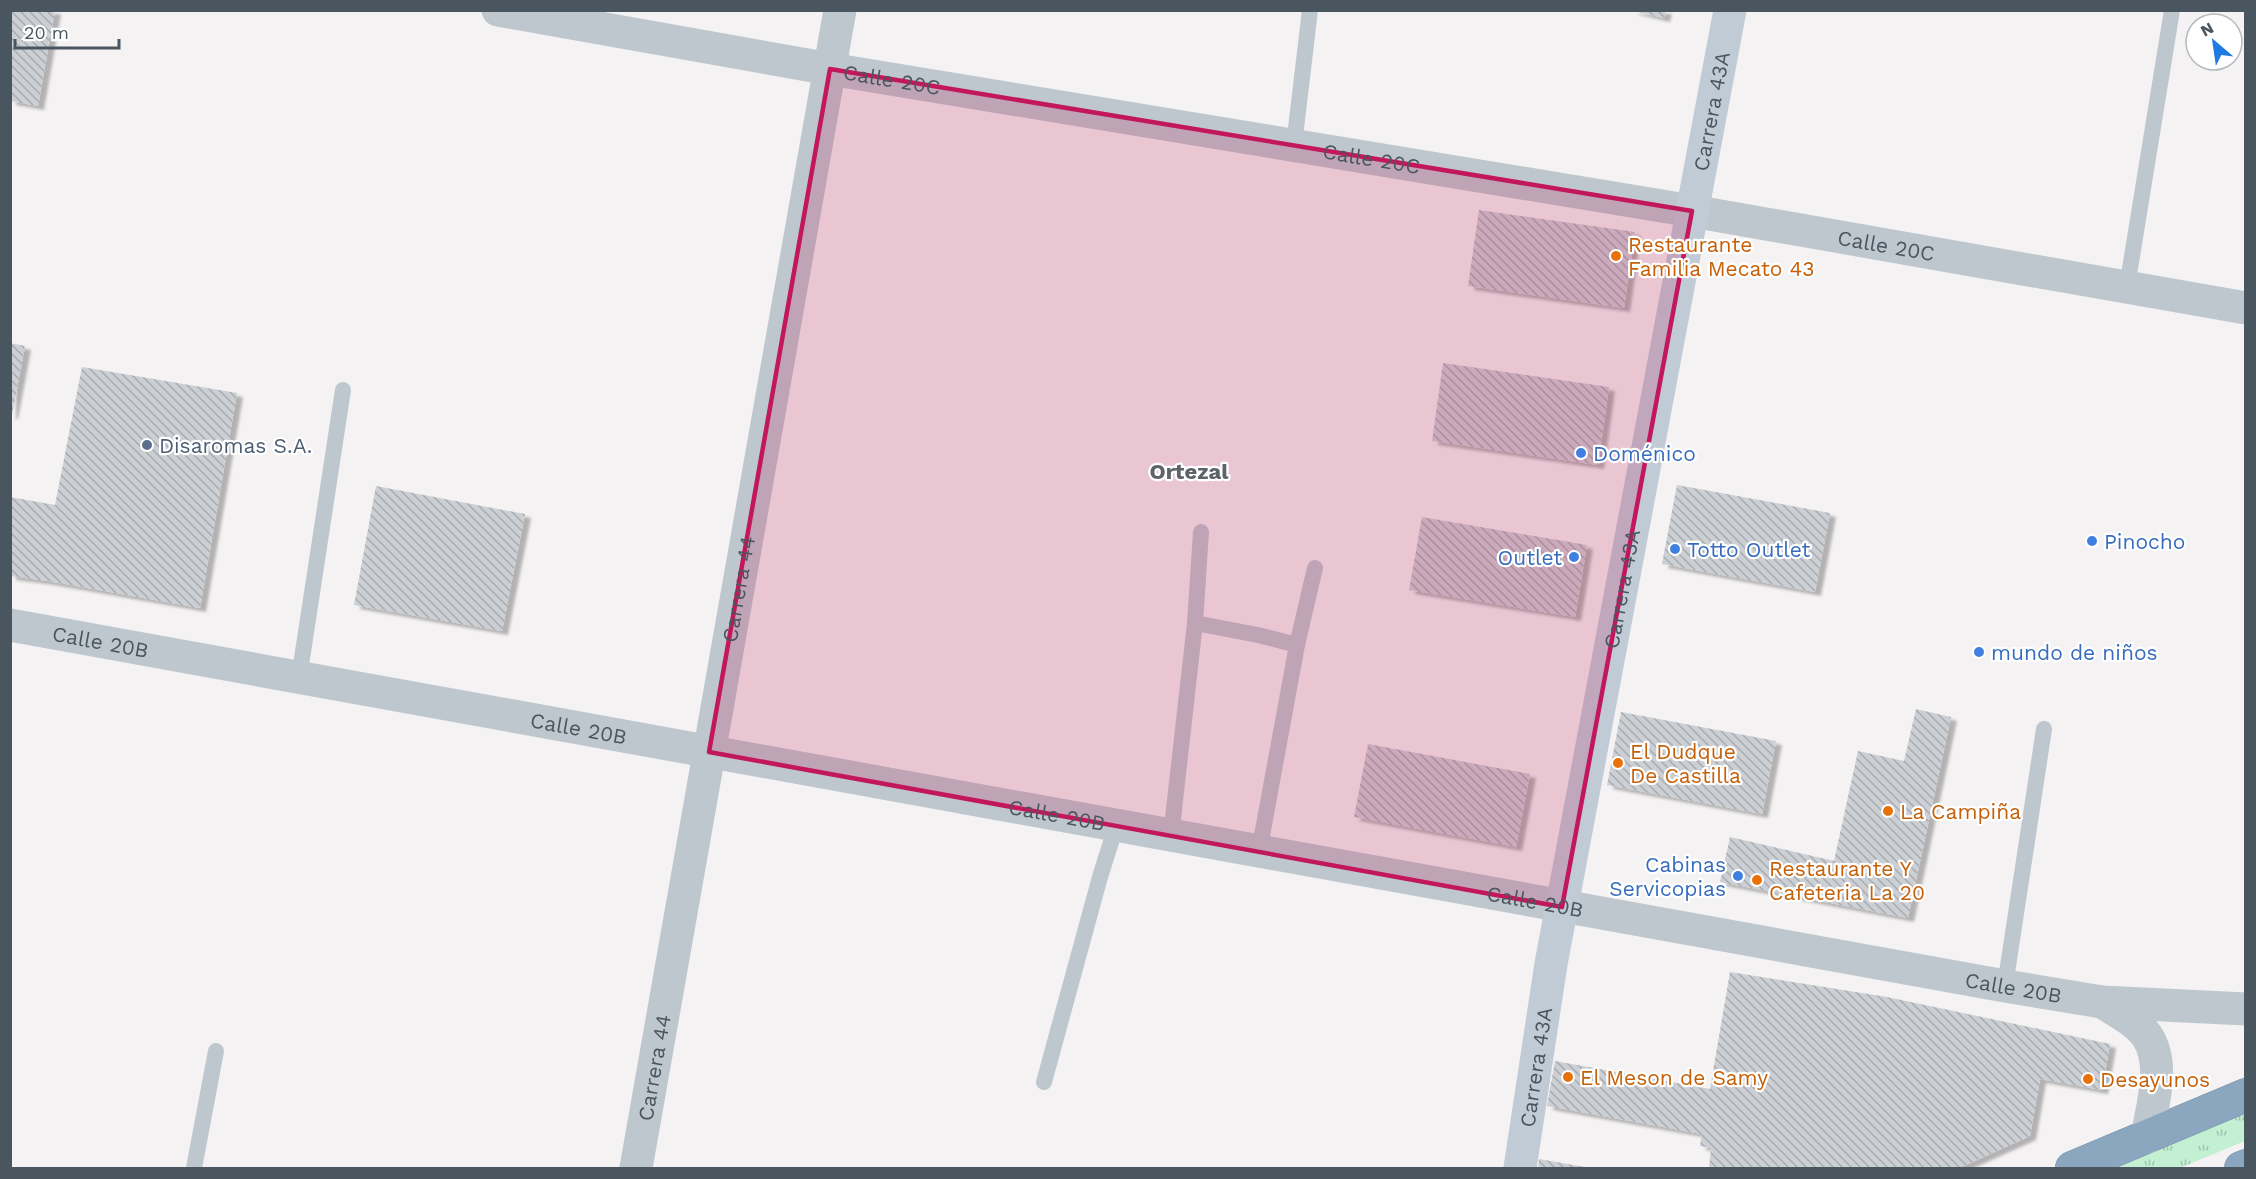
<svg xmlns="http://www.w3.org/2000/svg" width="2256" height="1179" font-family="'Work Sans',sans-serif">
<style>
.grass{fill:url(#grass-tufts)}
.building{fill:url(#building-back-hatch);filter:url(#shadow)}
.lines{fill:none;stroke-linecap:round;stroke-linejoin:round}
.highway-casing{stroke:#7691ab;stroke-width:34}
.lane{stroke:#bec7ce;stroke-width:16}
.street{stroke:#bec7ce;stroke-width:33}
.secondary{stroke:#c0cbd5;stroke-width:33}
.highway{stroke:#8ba6bf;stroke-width:33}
.marked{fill:#c2185b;fill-opacity:0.2;stroke:#c2185b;stroke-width:4.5;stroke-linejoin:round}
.food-dot{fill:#e8710a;stroke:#fff;stroke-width:2}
.service-dot{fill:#5c6f8a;stroke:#fff;stroke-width:2}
.shop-dot{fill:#3f7fe0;stroke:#fff;stroke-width:2}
.labels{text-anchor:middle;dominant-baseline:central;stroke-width:4.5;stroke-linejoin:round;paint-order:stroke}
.street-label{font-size:21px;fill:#4a565f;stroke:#fff}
.food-label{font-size:21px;fill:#c56008;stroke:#fff;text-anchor:start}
.service-label{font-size:21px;fill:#4e5e75;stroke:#fff;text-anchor:start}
.shop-label{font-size:21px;fill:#366cbe;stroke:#fff;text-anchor:start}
.neighbourhood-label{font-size:22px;font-weight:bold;fill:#5e6367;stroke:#fff}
</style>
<defs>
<pattern id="grass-tufts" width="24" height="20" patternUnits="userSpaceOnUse" patternTransform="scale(1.5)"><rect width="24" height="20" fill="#c3efd2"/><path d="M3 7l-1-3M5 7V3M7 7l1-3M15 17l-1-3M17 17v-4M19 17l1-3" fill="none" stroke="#a0c4ae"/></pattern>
<pattern id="building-back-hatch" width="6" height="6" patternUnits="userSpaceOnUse" patternTransform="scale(1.5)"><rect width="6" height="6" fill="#cccfd4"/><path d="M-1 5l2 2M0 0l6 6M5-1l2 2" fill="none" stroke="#a8abaf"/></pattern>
<filter id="shadow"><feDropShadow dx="6" dy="4" stdDeviation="1.5" flood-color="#0004"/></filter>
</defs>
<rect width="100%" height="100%" fill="#f4f2f2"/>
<polygon class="grass" points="2245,1112 2245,1141 2180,1168 2113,1168"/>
<g class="building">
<polygon points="10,10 55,10 38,106 10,101"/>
<polygon points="1630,10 1666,10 1664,18"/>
<polygon points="1479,210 1635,232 1624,308 1468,286"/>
<polygon points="10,343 25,346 12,415 10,415"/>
<polygon points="1443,363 1609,387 1598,465 1432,441"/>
<polygon points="82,367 237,393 200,608 48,581 10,576 10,497 55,505"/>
<polygon points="1677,485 1830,513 1815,592 1662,564"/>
<polygon points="376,486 525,514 502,631 354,605"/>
<polygon points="1422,517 1587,545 1575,617 1409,590"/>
<polygon points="1916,709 1951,717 1908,918 1720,882 1730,837 1834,861 1858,751 1904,761"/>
<polygon points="1621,712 1776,741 1762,814 1607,785"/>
<polygon points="1368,744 1530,774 1516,847 1354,817"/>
<polygon points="1730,972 1887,997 2110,1044 2102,1090 2040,1079 2030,1136 1959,1168 1709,1168 1711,1148 1700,1146 1702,1134 1547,1106 1555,1061 1710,1089"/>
<polygon points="1539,1159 1585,1167 1585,1168 1538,1168"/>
</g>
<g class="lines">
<g class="highway-casing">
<g id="highway">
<polyline points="2072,1168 2246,1095"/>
<polyline points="2241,1168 2246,1166"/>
</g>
</g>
<g class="lane">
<polyline points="1294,145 1310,10"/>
<polyline points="2127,287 2172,10"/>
<polyline points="1195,623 1258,635 1297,645"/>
<polyline points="299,678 343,390"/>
<polyline points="1171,836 1195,623 1201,532"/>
<polyline points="1259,852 1297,645 1315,568"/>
<polyline points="2005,986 2044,729"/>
<polyline points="1044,1082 1100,877 1116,826"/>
<polyline points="194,1168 216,1051"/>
</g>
<g class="street">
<path id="s1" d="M 498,10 L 830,69 L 1692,211 L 2246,308"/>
<path id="s2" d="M 10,625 L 2005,986 L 2102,1002 L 2246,1009"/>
<path d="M 2102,1002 C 2118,1012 2136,1021 2147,1036 C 2166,1065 2152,1106 2147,1137"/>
<path id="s3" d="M 636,1168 L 840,10"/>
</g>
<path class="secondary" id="s4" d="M 1520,1168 L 1551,964 L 1730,10"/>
<use href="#highway" class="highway"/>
</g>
<path class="marked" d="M 830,69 L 1692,211 L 1562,907 L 709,752 Z"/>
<g class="food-dot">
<circle cx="1616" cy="256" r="6"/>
<circle cx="1618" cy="763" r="6"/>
<circle cx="1888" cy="811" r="6"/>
<circle cx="1757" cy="880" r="6"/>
<circle cx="1568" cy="1077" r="6"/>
<circle cx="2088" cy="1079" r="6"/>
</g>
<circle class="service-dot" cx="147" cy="445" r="6"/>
<g class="shop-dot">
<circle cx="1581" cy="453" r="6"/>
<circle cx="2092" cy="541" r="6"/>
<circle cx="1675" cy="549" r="6"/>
<circle cx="1574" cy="557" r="6"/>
<circle cx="1979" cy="652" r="6"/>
<circle cx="1738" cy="876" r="6"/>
</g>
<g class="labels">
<g class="street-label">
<text stroke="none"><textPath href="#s1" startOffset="400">Calle 20C</textPath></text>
<text stroke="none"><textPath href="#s4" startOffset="1074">Carrera 43A</textPath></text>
<text stroke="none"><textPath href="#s1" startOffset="886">Calle 20C</textPath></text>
<text stroke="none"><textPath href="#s1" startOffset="1408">Calle 20C</textPath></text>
<text stroke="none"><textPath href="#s4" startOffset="588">Carrera 43A</textPath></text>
<text stroke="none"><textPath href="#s3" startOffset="588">Carrera 44</textPath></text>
<text stroke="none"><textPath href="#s2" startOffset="92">Calle 20B</textPath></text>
<text stroke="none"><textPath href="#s2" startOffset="578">Calle 20B</textPath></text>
<text stroke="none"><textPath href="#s2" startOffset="1064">Calle 20B</textPath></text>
<text stroke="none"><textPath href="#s2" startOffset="1550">Calle 20B</textPath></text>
<text stroke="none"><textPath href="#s2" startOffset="2036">Calle 20B</textPath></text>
<text stroke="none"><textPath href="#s4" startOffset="102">Carrera 43A</textPath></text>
<text stroke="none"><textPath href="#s3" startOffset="102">Carrera 44</textPath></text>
</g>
<g class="food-label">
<text x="1628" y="244">Restaurante<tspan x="1628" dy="24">Familia Mecato 43</tspan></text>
<text x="1630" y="751">El Dudque<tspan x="1630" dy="24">De Castilla</tspan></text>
<text x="1900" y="811">La Campiña</text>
<text x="1769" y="868">Restaurante Y<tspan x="1769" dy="24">Cafeteria La 20</tspan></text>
<text x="1580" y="1077">El Meson de Samy</text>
<text x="2100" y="1079">Desayunos</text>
</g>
<g class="service-label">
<text x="159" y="445">Disaromas S.A.</text>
</g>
<g class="shop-label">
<text x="1593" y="453">Doménico</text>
<text x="2104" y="541">Pinocho</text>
<text x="1687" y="549">Totto Outlet</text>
<text x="1562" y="557" text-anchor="end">Outlet</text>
<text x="1991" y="652">mundo de niños</text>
<text x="1726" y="864" text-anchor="end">Cabinas<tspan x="1726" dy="24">Servicopias</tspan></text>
</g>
<g class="neighbourhood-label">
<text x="1189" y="471">Ortezal</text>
</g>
</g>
<rect width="2256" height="1179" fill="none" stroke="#4a565f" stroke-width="24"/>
<g transform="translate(2214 42) rotate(331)"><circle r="28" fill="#ffffff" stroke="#b7bbbf" stroke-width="1.5"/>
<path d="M0-4.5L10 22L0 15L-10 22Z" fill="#1e7be2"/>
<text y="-9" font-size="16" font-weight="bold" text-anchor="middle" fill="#4a565f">N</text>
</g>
<path d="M15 39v9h104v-9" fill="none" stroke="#4a565f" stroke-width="3"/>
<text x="24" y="39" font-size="18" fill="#4a565f" stroke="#ffffff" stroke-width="4.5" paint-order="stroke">20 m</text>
</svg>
